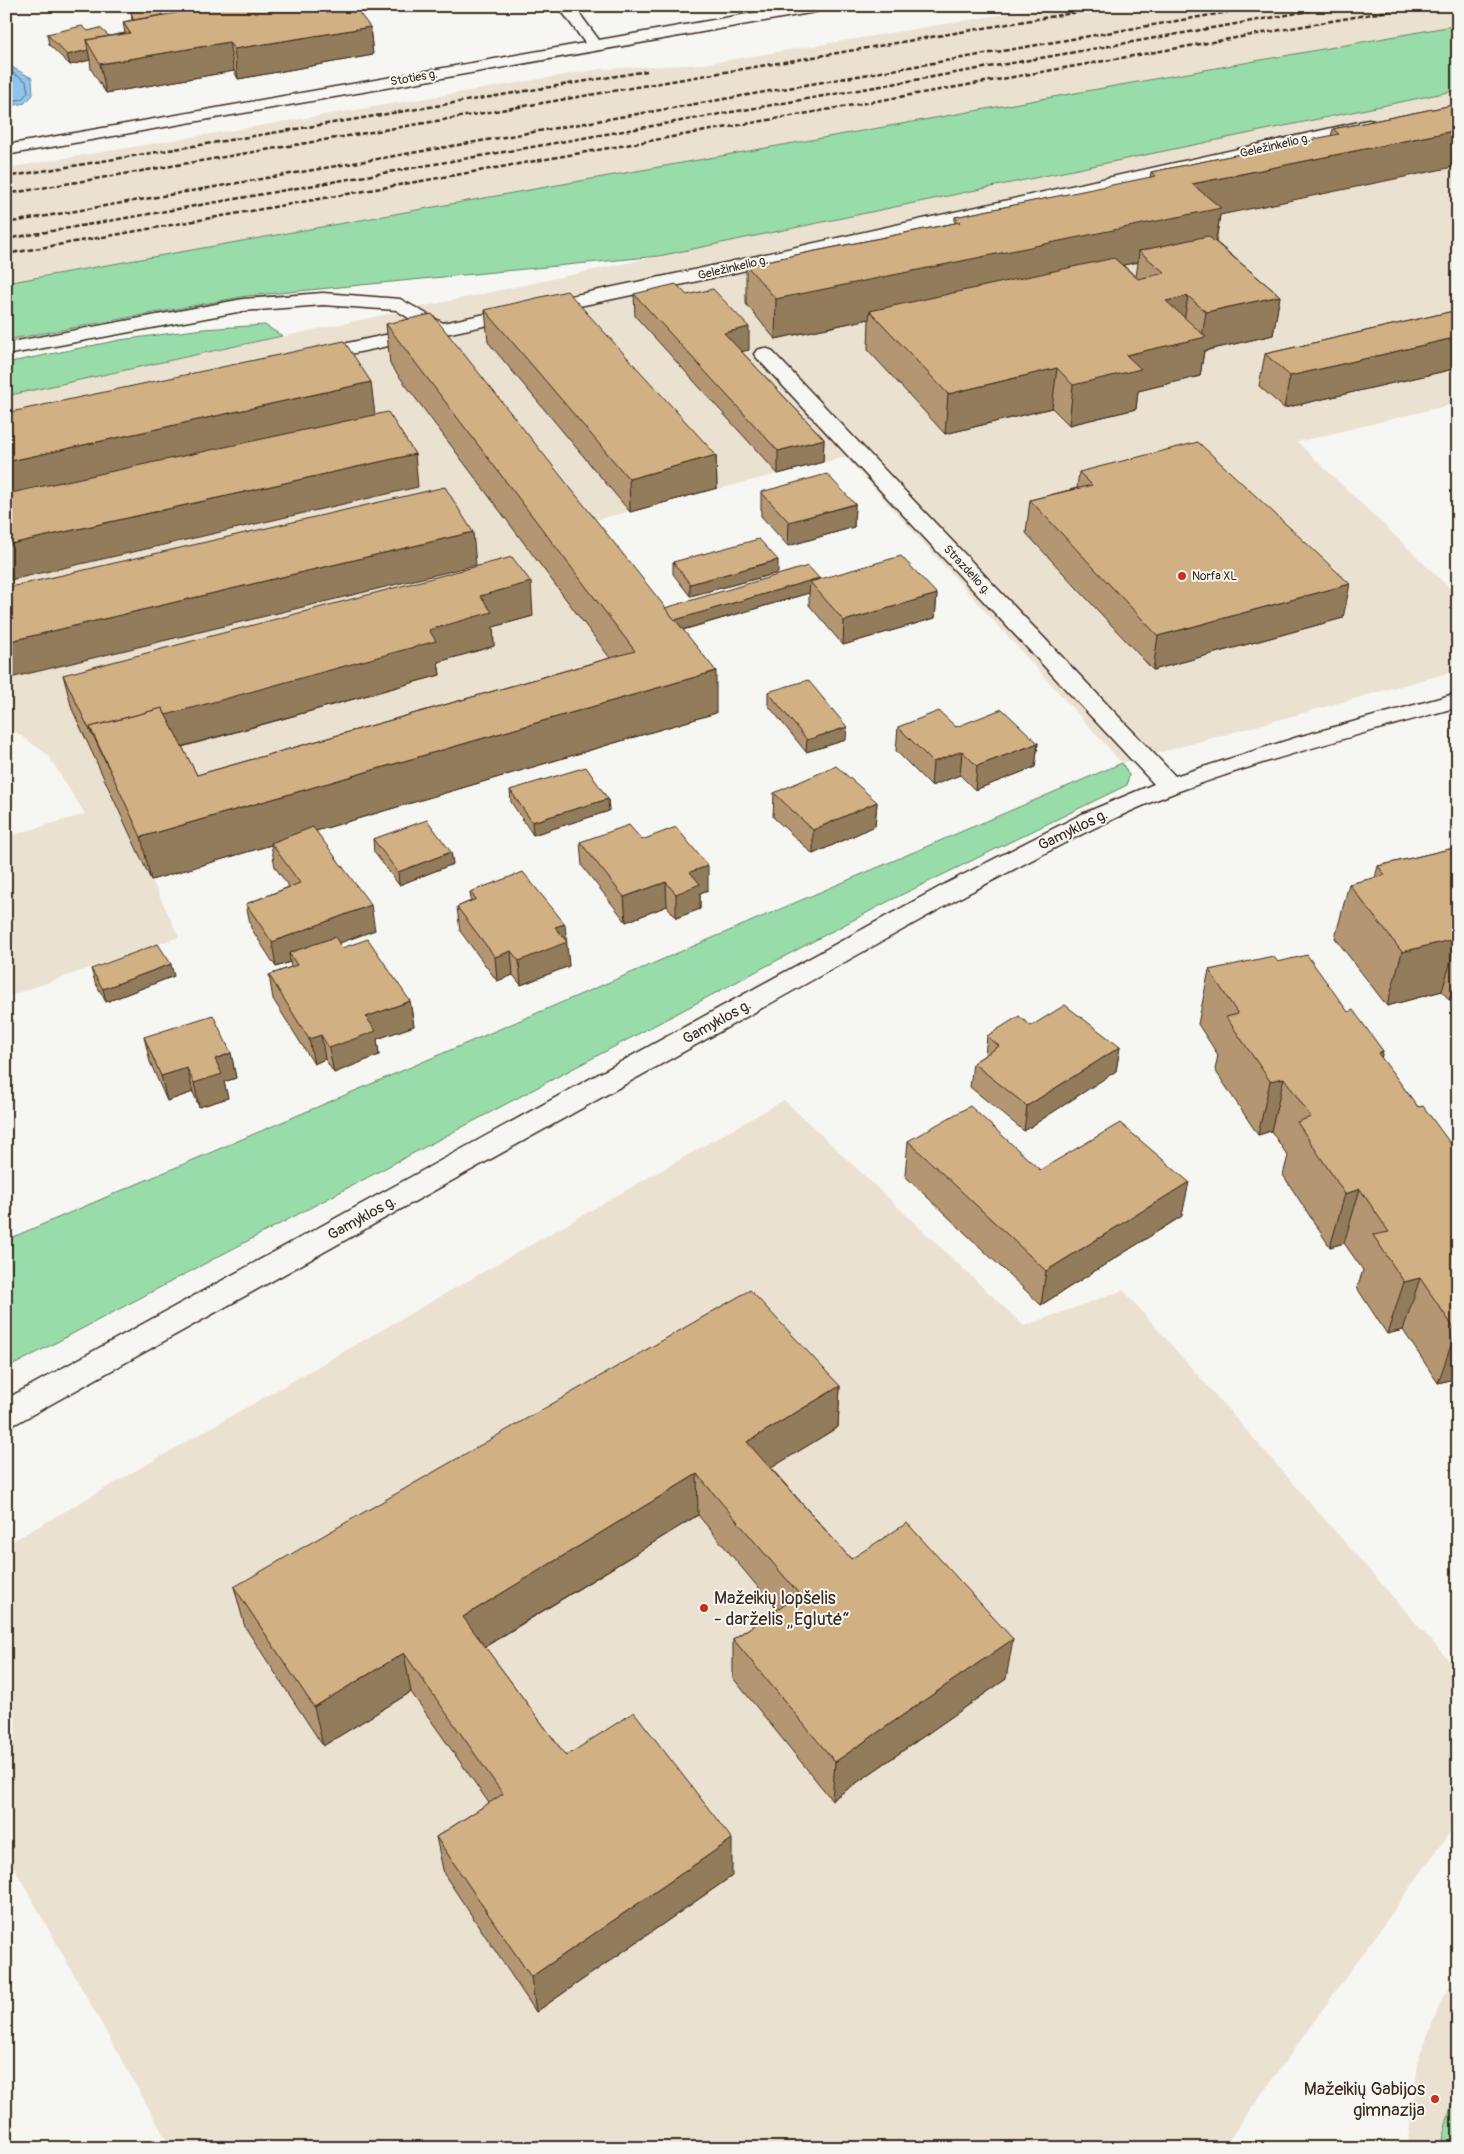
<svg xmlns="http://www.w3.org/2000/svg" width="1464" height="2154" font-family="Pangolin,sans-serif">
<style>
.built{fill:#ebe1d1}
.green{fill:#97dca9;stroke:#698364}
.water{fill:#8fc4ed;stroke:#6d869a}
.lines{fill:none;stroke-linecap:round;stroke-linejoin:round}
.shore{stroke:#5d6871;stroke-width:1}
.street-casing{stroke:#3b2a1e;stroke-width:3}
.street{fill:#f6f6f2;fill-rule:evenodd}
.rail{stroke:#3b2a1e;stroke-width:2.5;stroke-dasharray:5 2.5;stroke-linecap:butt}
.wall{fill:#b49772;stroke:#3b2a1e;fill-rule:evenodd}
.shaded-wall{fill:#927b5c;stroke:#3b2a1e}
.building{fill:#d1b084;stroke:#3b2a1e}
.poi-dot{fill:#c8321e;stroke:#f6f6f2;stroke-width:2}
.labels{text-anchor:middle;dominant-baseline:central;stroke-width:4;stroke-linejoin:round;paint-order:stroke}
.far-street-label{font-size:12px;fill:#3b2a1e;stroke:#f6f6f2}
.far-poi-label{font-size:12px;fill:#3b2a1e;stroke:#f6f6f2;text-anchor:start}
.street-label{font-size:15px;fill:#3b2a1e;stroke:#f6f6f2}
.near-poi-label{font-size:18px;fill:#3b2a1e;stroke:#f6f6f2;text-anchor:start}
</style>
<rect width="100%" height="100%" fill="#f6f6f2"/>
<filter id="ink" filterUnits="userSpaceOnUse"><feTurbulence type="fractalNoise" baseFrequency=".02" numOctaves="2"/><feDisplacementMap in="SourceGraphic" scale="10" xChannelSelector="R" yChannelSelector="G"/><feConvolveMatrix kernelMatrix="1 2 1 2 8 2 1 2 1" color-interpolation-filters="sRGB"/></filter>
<g filter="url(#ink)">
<g class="built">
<polygon points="1052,6 1458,6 1458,25 6,283 6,168 601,69 705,64"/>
<polygon points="1458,90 1458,403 1297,442 1458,596 1458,670 1122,763 846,457 571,526 716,713 152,880 179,937 6,997 6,837 85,814 48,755 6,725 6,396 659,256"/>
<polygon points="784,1100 1024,1326 1123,1290 1458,1671 1458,1821 1223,2148 171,2148 6,1853 6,1545"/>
<polygon points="1458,1978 1458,2148 1407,2148 1419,2057 1443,1997"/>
</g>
<g class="green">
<polygon points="1458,25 1458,90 659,256 247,296 6,340 6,283"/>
<polygon points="265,325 282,336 6,396 6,363 120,340 203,329"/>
<polygon points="1122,763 1129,775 1127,785 891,900 6,1369 6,1240"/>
<polygon points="1458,2081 1458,2148 1441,2148 1441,2143"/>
</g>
<polygon class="water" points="6,64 32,78 33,95 25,103 6,107"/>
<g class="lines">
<polyline class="shore" points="6,69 26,81 28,92 22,99 6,102"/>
<g class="street-casing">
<g id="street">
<polygon points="558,6 574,6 599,40 793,6 829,6 821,11 6,155 6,145 585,43"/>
<polygon points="1368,120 1374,121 1376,125 1374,129 689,283 312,362 305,360 302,356 305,352 423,327 396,310 323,305 243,311 6,355 6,343 243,299 323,293 400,299 443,323 689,271"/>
<path d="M 764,348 L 771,350 L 1175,776 L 1298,737 L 1458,693 L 1458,707 C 1364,733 1270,758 1179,791 C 1105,819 1035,859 965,895 L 17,1423 L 6,1427 L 6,1399 L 947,883 L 1082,814 L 1154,784 L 757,358 L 754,354 L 757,350 Z"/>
</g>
</g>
<use href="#street" class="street"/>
<g class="rail">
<polyline points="6,177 647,71"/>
<polyline points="6,194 1114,6"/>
<polyline points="6,223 1263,6"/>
<polyline points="6,239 1338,6"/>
<polyline points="6,254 1417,6"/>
</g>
</g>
<g class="wall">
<polygon points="131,11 162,15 370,27 373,55 238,79 234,71 106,93 91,69 90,60 70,65 49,45 47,34 88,31 109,36 125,33 123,22 132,20"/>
<path d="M 1458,104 L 1220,215 L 1216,242 L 1280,296 L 1273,335 L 1204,351 L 1200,376 L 1138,391 L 1136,409 L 1069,425 L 1052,408 L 945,434 L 868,350 L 869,319 L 775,339 L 746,304 L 746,265 L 955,223 L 955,217 L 1150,178 L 1151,172 L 1331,136 L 1333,129 ZM 1138,262 L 1136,277 L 1123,265 Z"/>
<polygon points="634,294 687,295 749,350 741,351 824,439 823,462 778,474 635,316"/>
<polygon points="485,310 716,455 717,488 630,512 488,342"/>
<polygon points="1458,310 1458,368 1284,408 1259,386 1265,354"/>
<polygon points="386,324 665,608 819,579 937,594 935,618 843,645 809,605 809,593 683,630 716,713 316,831 375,930 339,943 342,948 410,1001 414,1026 377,1039 379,1055 334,1073 325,1059 314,1064 273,999 269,975 291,967 290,962 276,967 251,928 246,904 289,887 275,867 271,845 151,880 72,709 63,675 533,616 493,627 494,646 438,662 440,675 182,747 197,775 610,658 390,364"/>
<polygon points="1079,472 1343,618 1153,670 1026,533 1030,500 1077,488"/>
<polygon points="761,492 855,504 854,527 788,546 761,516"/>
<polygon points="673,562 778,573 690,596 673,574"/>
<polygon points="768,692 846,740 806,752 768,705"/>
<polygon points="898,727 956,727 1038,743 1035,767 975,790 960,775 931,786 896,751"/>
<polygon points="510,790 608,799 609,811 533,835 511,802"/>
<polygon points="774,793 877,802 875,826 813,854 773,817"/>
<polygon points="373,839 451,852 453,864 399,885 374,852"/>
<polygon points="642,840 708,890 700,893 700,909 676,918 667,906 626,922 582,866 580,842"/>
<polygon points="1458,847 1458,998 1449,1000 1442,991 1387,1006 1335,938 1349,884 1375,878 1378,866"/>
<polygon points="470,892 566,941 569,966 521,985 513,975 497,981 460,931 457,907 471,901"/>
<polygon points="1278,962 1348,1012 1383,1051 1381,1058 1418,1107 1458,1154 1458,1378 1438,1383 1403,1330 1387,1334 1357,1288 1363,1270 1344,1243 1330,1247 1283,1175 1288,1156 1271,1131 1258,1135 1215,1070 1218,1055 1198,1024 1209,970"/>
<polygon points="91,969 174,976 106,1002 95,982"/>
<polygon points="987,1036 1120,1047 1116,1071 1024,1131 970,1087 973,1063 985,1055"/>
<polygon points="144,1037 231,1053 236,1078 224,1082 228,1098 199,1107 193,1092 167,1101 150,1062"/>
<polygon points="908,1141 1040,1170 1182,1216 1041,1305 905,1176"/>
<polygon points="840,1386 838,1427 771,1468 851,1559 1006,1679 832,1800 733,1678 733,1639 777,1610 698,1515 485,1647 566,1756 732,1876 536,2012 444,1874 436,1837 489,1803 411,1692 323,1746 245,1627 234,1587"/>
</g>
<g class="shaded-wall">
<polygon points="370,27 373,55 238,79 234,49"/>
<polygon points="229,42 234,71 106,93 100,64"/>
<polygon points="88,50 90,60 70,65 67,55"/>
<polygon points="1458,130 1458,166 1220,215 1215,246 1139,251 1138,262 876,317 870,311 869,319 775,339 776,299 1192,184"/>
<polygon points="1188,296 1182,335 1166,301"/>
<polygon points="1280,296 1273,335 1204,351 1200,376 1138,391 1136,409 1069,425 1073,385 1126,355 1202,337 1206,312"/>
<polygon points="749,327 749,350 724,356 724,333"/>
<polygon points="1458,337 1458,368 1284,408 1290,376"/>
<polygon points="1057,368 1052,408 945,434 948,394"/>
<polygon points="371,382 375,415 6,497 6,462"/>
<polygon points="824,439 823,462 778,474 778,451"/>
<polygon points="415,454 418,487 6,581 6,545"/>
<polygon points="716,455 717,488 630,512 629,479"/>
<polygon points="855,504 854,527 788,546 789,522"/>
<polygon points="473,532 476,565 6,679 6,642"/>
<polygon points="778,560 778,573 690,596 690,584"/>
<polygon points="819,578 819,590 810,582 809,593 675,632 674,620"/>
<polygon points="531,582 533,616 493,627 494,646 438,662 440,675 108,767 93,735 429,630 480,596"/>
<polygon points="1350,584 1343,618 1153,670 1158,636"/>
<polygon points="937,594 935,618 843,645 844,621"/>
<polygon points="716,671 716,713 272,844 271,843 271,845 151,880 141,837"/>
<polygon points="847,727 846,740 806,752 807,740"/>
<polygon points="1038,743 1035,767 975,790 977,766"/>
<polygon points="962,751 960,775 931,786 933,762"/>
<polygon points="608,799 609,811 533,835 532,822"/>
<polygon points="877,802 875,826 813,854 813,830"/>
<polygon points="451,852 453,864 399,885 398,872"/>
<polygon points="708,866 708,890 700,893 700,909 676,918 676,894 690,872"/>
<polygon points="666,882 667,906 626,922 624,897"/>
<polygon points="371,905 375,930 294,960 289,953 290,962 276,967 272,942"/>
<polygon points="565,924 569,966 521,985 519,961 555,927"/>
<polygon points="1458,938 1442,991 1387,1006 1402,952"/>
<polygon points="511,951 513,975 497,981 495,957"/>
<polygon points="171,964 174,976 106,1002 103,989"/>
<polygon points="1458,973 1458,998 1449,1000"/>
<polygon points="410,1001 414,1026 377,1039 379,1055 334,1073 329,1048 366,1017"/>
<polygon points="321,1035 325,1059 314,1064 309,1039"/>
<polygon points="1120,1047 1116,1071 1024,1131 1027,1106"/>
<polygon points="1383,1051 1368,1105 1378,1053"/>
<polygon points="231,1053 236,1078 224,1082 228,1098 199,1107 194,1083 215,1059"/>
<polygon points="187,1068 193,1092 167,1101 161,1076"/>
<polygon points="1284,1078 1271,1131 1258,1135 1270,1081"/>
<polygon points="1458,1161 1458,1171 1452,1163"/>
<polygon points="6,1173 9,1182 6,1183"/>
<polygon points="1189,1182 1182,1216 1041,1305 1046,1271"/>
<polygon points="1360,1189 1344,1243 1330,1247 1345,1194"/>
<polygon points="1420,1278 1403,1330 1387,1334 1404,1282"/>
<polygon points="1456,1331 1458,1331 1458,1378 1438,1383"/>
<polygon points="840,1386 838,1427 747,1483 747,1442"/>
<polygon points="697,1474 698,1515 469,1656 463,1617"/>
<polygon points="1013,1639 1006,1679 832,1800 835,1762"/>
<polygon points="404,1653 411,1692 323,1746 314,1707"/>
<polygon points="732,1839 732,1876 536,2012 531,1977"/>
</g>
<g class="building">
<polygon points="218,6 354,6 370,27 234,49 229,42 100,64 86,40 130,33 123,22"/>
<polygon points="160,8 162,15 133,20 131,11"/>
<polygon points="82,26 88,31 100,28 109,36 86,40 88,50 67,55 47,34"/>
<polygon points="1458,104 1458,130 1192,184 1221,208 776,299 746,265 960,222 955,217 1156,176 1151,172 1339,134 1333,129"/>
<polygon points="1208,236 1280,296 1206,312 1188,296 1166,301 1206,337 1126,355 1141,369 1073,385 1057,368 948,394 870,311 1114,258 1138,279 1165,273 1139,251"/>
<polygon points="676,284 687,295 713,289 749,327 724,333 824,439 778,451 634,294"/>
<polygon points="567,291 716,455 629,479 485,310"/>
<polygon points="1458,310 1458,337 1290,376 1265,354"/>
<polygon points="432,314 716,671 141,837 90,727 162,708 197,775 635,651 386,324"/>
<polygon points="344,341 371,382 6,462 6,413"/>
<polygon points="388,412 415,454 6,545 6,494"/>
<polygon points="1198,442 1350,584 1158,636 1030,500 1092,485 1079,472"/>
<polygon points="827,474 855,504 789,522 761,492"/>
<polygon points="445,487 473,532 6,642 6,588"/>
<polygon points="759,539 778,560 690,584 673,562"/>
<polygon points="901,556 937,594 844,621 810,582"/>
<polygon points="512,557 531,582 480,596 492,612 429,630 436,641 166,715 162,708 90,727 92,735 63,675"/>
<polygon points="808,566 819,578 675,620 665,608"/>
<polygon points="808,680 847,727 807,740 768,692"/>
<polygon points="1002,709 1038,743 977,766 962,751 933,762 898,727 939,711 956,727"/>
<polygon points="836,766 877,802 813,830 774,793"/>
<polygon points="586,767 608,799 532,822 510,790"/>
<polygon points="427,820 451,852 398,872 373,839"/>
<polygon points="629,825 642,840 676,827 708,866 690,872 700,884 676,894 666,882 624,897 580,842"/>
<polygon points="313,827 371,905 272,942 246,904 300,883 271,843"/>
<polygon points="1458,847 1458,938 1402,952 1349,884 1385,875 1378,866"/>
<polygon points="523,872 565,924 555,927 567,942 519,961 511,951 495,957 457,907 476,899 470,892"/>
<polygon points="335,937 342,948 368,939 410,1001 366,1017 376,1031 329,1048 321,1035 309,1039 269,975 297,965 289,953"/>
<polygon points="158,944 171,964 103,989 91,969"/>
<polygon points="1307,955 1348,1012 1353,1010 1383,1051 1378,1053 1418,1107 1423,1106 1458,1154 1458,1161 1452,1163 1458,1171 1458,1331 1456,1331 1420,1278 1404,1282 1373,1235 1389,1232 1360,1189 1345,1194 1297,1122 1311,1117 1284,1078 1270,1081 1226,1017 1238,1014 1209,970 1273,956 1278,962"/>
<polygon points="1065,1005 1120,1047 1027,1106 973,1063 999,1046 987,1036 1019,1016 1031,1026"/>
<polygon points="213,1015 231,1053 215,1059 222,1074 194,1083 187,1068 161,1076 144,1037"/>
<polygon points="970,1106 1040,1170 1120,1123 1189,1182 1046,1271 908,1141"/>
<polygon points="750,1290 840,1386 747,1442 851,1559 907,1523 1013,1639 835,1762 733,1639 800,1595 697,1474 463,1617 566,1756 634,1712 732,1839 531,1977 436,1837 503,1794 404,1653 314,1707 234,1587"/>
</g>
</g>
<g class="poi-dot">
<circle cx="1182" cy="576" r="5"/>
<circle cx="704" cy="1608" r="5"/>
<circle cx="1435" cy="2099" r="5"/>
</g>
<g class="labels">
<g class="far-street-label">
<text transform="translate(414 78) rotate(-10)">Stoties g.</text>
<text transform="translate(1275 146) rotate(-13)">Geležinkelio g.</text>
<text transform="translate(733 268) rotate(-13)">Geležinkelio g.</text>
<text transform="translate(967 570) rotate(47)">Strazdelio g.</text>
</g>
<g class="far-poi-label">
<text x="1192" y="576">Norfa XL</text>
</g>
<g class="street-label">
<text transform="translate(1073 830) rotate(-26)">Gamyklos g.</text>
<text transform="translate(717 1022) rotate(-29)">Gamyklos g.</text>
<text transform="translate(362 1218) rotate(-29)">Gamyklos g.</text>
</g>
<g class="near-poi-label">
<text x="714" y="1598">Mažeikių lopšelis<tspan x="714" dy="21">- darželis „Eglutė“</tspan></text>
<text x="1425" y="2089" text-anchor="end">Mažeikių Gabijos<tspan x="1425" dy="21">gimnazija</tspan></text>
</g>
</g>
<rect width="1464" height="2154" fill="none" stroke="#f6f6f2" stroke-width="25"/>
<rect x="12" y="12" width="1439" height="2129" fill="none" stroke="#3b2a1e" stroke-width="2" filter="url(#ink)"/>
</svg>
